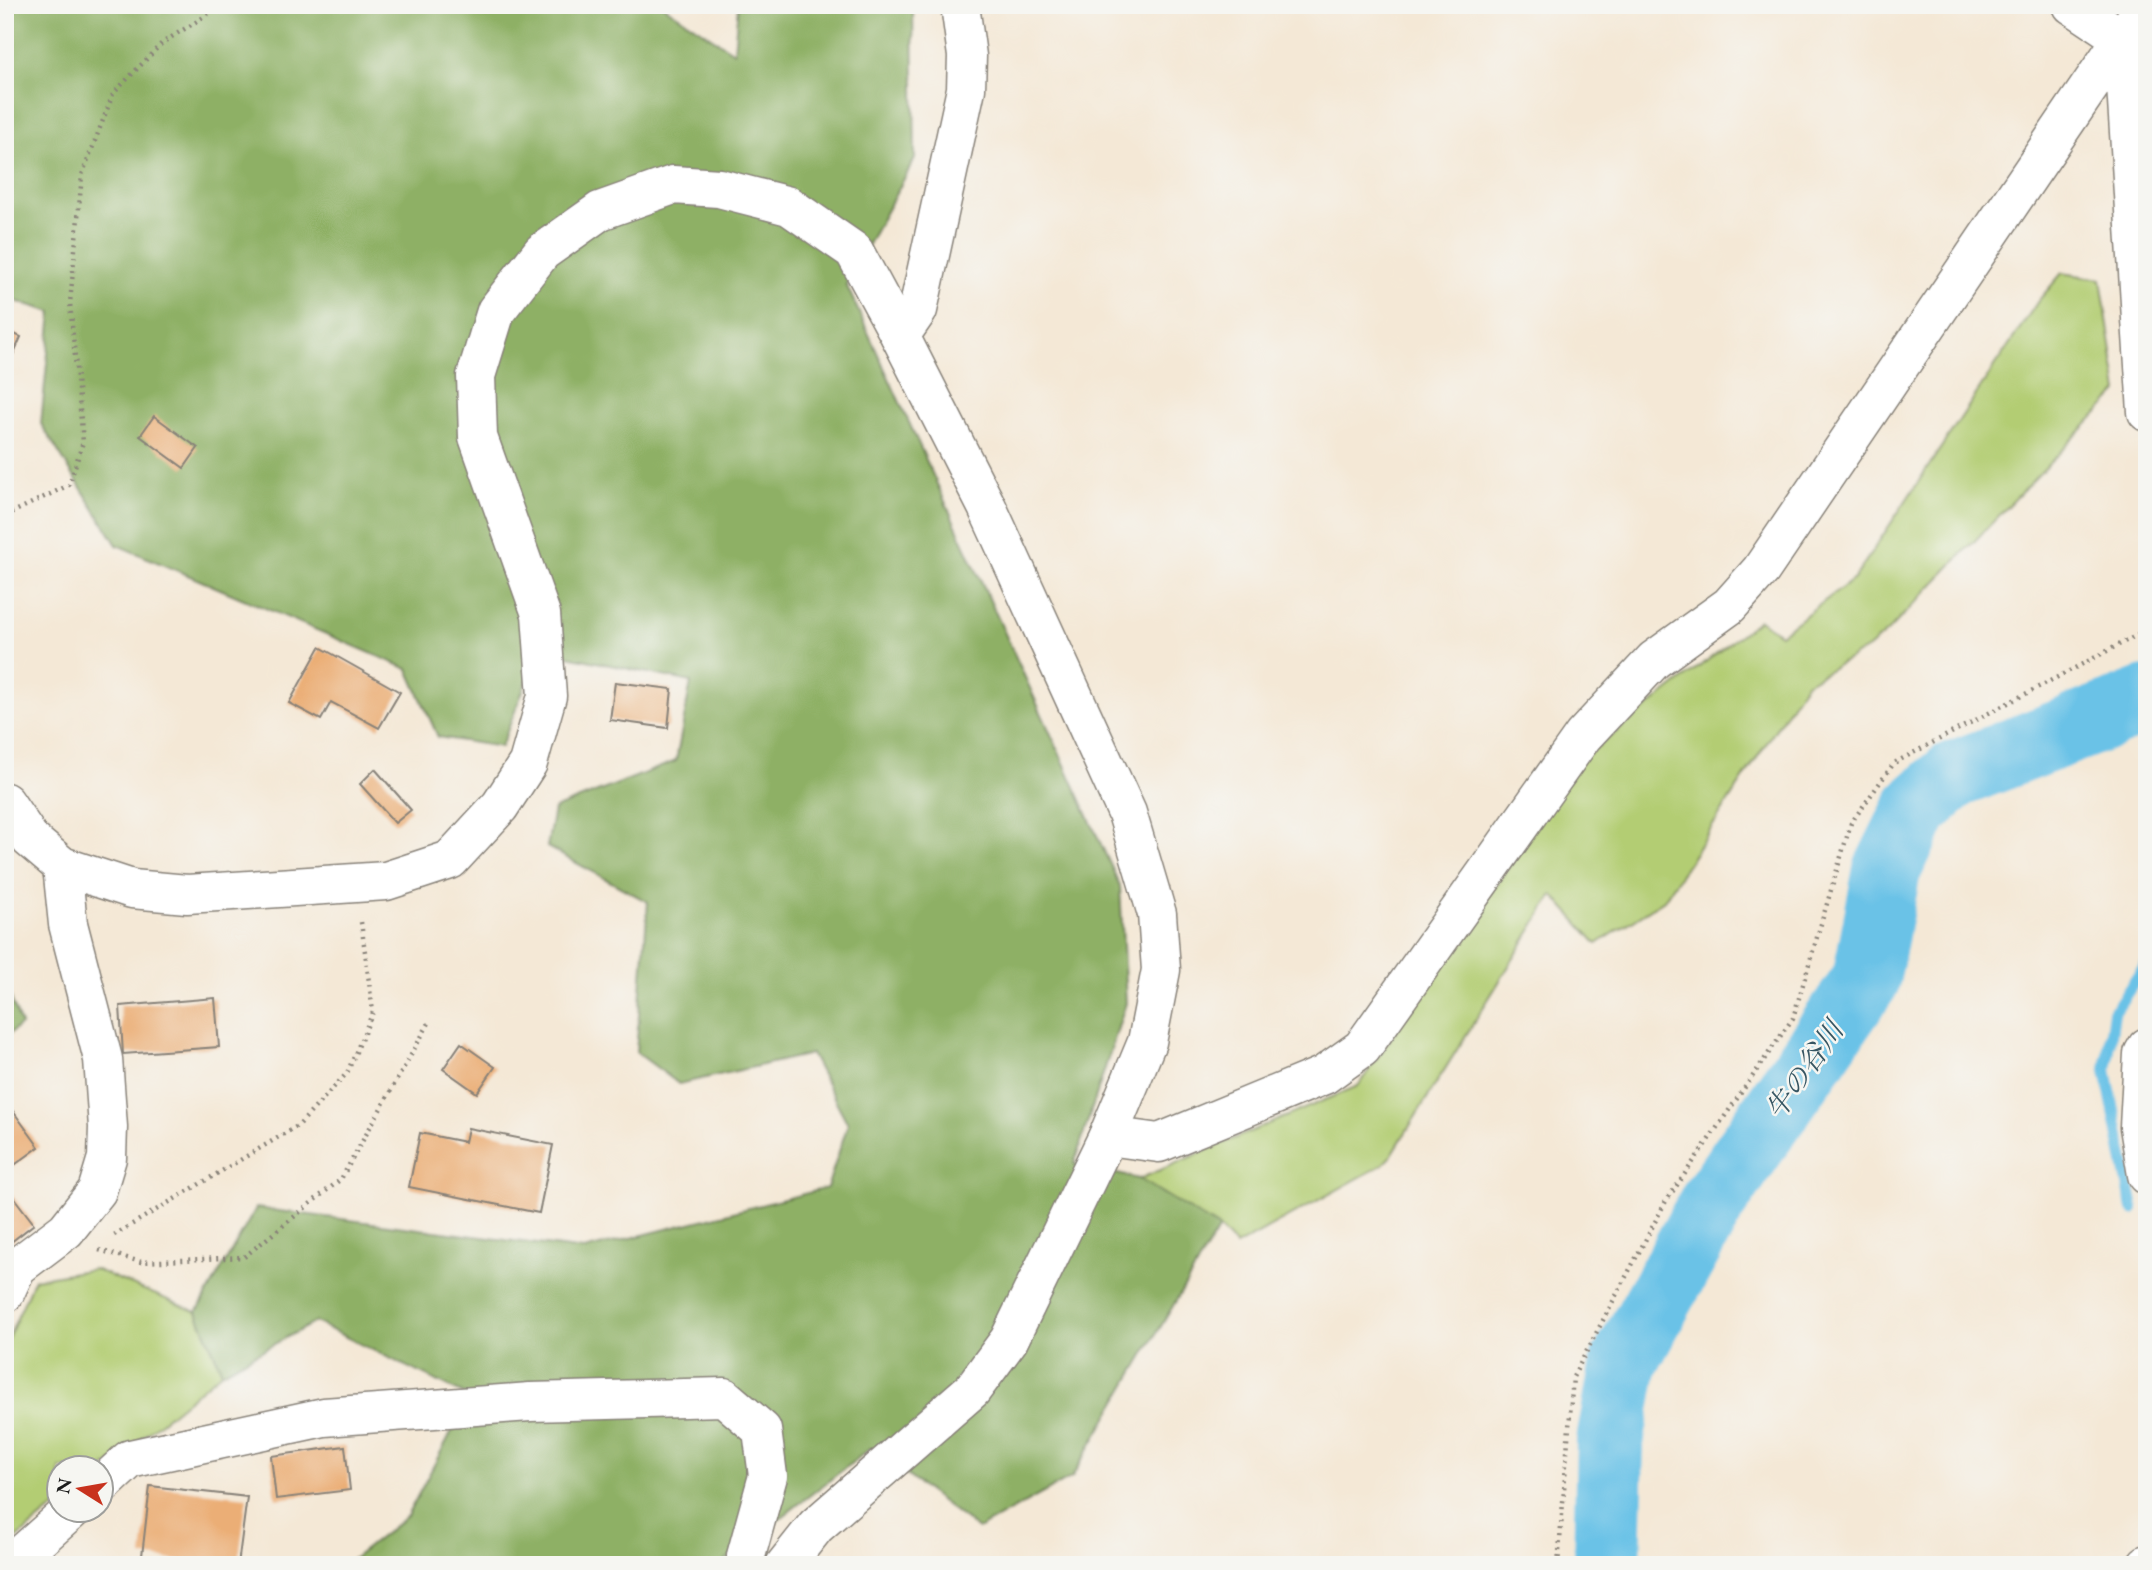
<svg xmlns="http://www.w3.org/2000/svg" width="2152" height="1570" font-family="'EB Garamond','Noto Serif JP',serif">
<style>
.green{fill:#b3cd73;stroke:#687448;stroke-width:2}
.forest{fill:#8eb065;stroke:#556640;stroke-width:2}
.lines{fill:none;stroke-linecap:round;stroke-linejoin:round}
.stream{stroke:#6ac2e7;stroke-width:12}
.river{stroke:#6ac2e7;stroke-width:68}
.building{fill:#ebae76}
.minor-casing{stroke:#888279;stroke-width:41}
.path{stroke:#888279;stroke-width:4.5;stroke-dasharray:2 5;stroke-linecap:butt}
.minor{stroke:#fff;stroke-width:38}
.labels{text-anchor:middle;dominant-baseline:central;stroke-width:5;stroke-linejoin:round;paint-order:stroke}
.water-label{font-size:28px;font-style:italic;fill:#375663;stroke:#f6f6f2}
</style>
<rect width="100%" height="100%" fill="#f6f6f2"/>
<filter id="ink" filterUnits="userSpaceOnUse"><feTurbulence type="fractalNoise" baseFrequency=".0143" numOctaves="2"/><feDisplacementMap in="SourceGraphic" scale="14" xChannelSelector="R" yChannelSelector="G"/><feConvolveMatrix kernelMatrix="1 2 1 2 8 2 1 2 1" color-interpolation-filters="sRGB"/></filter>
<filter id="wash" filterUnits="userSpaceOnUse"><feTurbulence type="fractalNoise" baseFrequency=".00686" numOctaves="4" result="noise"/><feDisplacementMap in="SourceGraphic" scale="28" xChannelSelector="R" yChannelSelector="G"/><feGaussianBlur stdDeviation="1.57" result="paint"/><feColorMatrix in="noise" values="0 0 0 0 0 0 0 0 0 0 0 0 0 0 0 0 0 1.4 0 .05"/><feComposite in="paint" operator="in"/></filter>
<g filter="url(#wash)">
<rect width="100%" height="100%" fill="#f4e8d6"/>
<g class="green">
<polygon points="2062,273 2101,279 2118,392 1888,631 1868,648 1806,683 1664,900 1597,944 1553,895 1391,1156 1382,1165 1236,1246 1219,1228 1139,1179 1358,1086 1583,758 1759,620 1780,634 1854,579 2038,301"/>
<polygon points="94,1269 197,1312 222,1372 102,1470 60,1468 59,1504 5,1548 5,1346 34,1279"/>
</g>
<g class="forest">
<polygon points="5,5 662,5 734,52 738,5 913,5 915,159 846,284 1120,886 1126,1003 1074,1164 1139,1179 1219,1228 1072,1477 978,1529 871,1448 720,1565 345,1565 407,1516 470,1397 315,1322 222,1372 197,1312 256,1208 584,1250 827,1188 848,1124 811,1054 679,1084 636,1052 648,902 547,847 554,809 676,761 691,682 539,650 501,747 438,737 408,669 117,545 41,424 52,312 5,298"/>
<polygon points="5,983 21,1025 5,1037"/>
</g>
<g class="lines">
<polyline class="stream" points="2133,1209 2106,1070 2114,1012 2147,963"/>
<polyline class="river" points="1607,1565 1610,1442 1624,1363 1714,1200 1866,980 1887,870 1918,807 1954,775 2147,700"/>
</g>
<g id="blocks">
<g class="building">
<polygon points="5,330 21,337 5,373"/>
<polygon points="154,416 198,448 184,468 140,436"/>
<polygon points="320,647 400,692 379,728 331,702 321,720 289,703"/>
<polygon points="615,682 672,689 668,728 610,720"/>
<polygon points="375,769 411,810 395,823 360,784"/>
<polygon points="215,998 219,1047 123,1054 120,1006"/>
<polygon points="461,1043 495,1067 477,1093 443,1069"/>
<polygon points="5,1100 39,1147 5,1172"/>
<polygon points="468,1128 553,1145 539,1213 409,1187 420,1133 465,1142"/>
<polygon points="5,1186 34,1224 11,1242 5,1235"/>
<polygon points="345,1446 350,1490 276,1499 271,1456"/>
<polygon points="150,1486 247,1497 238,1565 210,1565 142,1556"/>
</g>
</g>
</g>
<g filter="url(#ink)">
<use href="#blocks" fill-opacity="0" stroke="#888279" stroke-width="2"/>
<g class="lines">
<g class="minor-casing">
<g id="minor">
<polyline points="2072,5 2123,39 2147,412"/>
<polyline points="900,336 918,310 966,89 967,56 960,5"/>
<polyline points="5,802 30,839 62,866 132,889 187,894 386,881 450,860 500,806 528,763 547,696 541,614 478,437 476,376 496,311 542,252 600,211 673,185 719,188 789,206 854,251 900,336 987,507 1127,813 1157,914 1161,970 1147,1042 1108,1136 1009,1340 972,1390 816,1526 785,1565"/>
<polyline points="2147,1047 2143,1054 2139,1127 2147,1175"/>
<polyline points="1108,1136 1159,1143 1324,1075 1362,1048 1583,736 1654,660 1729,606 1761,570 2145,5"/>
<polyline points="5,1293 17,1267 66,1230 97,1191 107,1158 108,1127 103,1059 68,924 62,866"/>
<polyline points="102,1485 130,1459 324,1417 530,1402 724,1397 762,1430 768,1476 746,1556 747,1565"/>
<polyline points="10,1565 72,1510"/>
<polyline points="2146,1565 2147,1564"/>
</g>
</g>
<g class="path">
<polyline points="5,516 69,485 83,442 70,303 82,175 113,94 162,43 223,5"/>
<polyline points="114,1235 299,1125 347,1073 373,1012 361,922"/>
<polyline points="99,1250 141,1262 244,1257 341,1179 429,1023"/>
<polyline points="1558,1565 1573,1377 1666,1201 1793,1018 1851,823 1894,763 2147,630"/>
</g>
<use href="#minor" class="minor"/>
</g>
</g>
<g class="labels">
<g class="water-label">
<text transform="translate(1804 1070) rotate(-55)">牛の谷川</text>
</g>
</g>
<rect width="2152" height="1570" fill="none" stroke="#f6f6f2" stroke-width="28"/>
<g transform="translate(80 1489) rotate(281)"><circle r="33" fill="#f6f6f2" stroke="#9f9f9c" stroke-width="2"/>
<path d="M0-5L12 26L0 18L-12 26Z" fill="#c8321e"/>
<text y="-10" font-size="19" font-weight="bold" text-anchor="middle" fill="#1c1c1c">N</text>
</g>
</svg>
